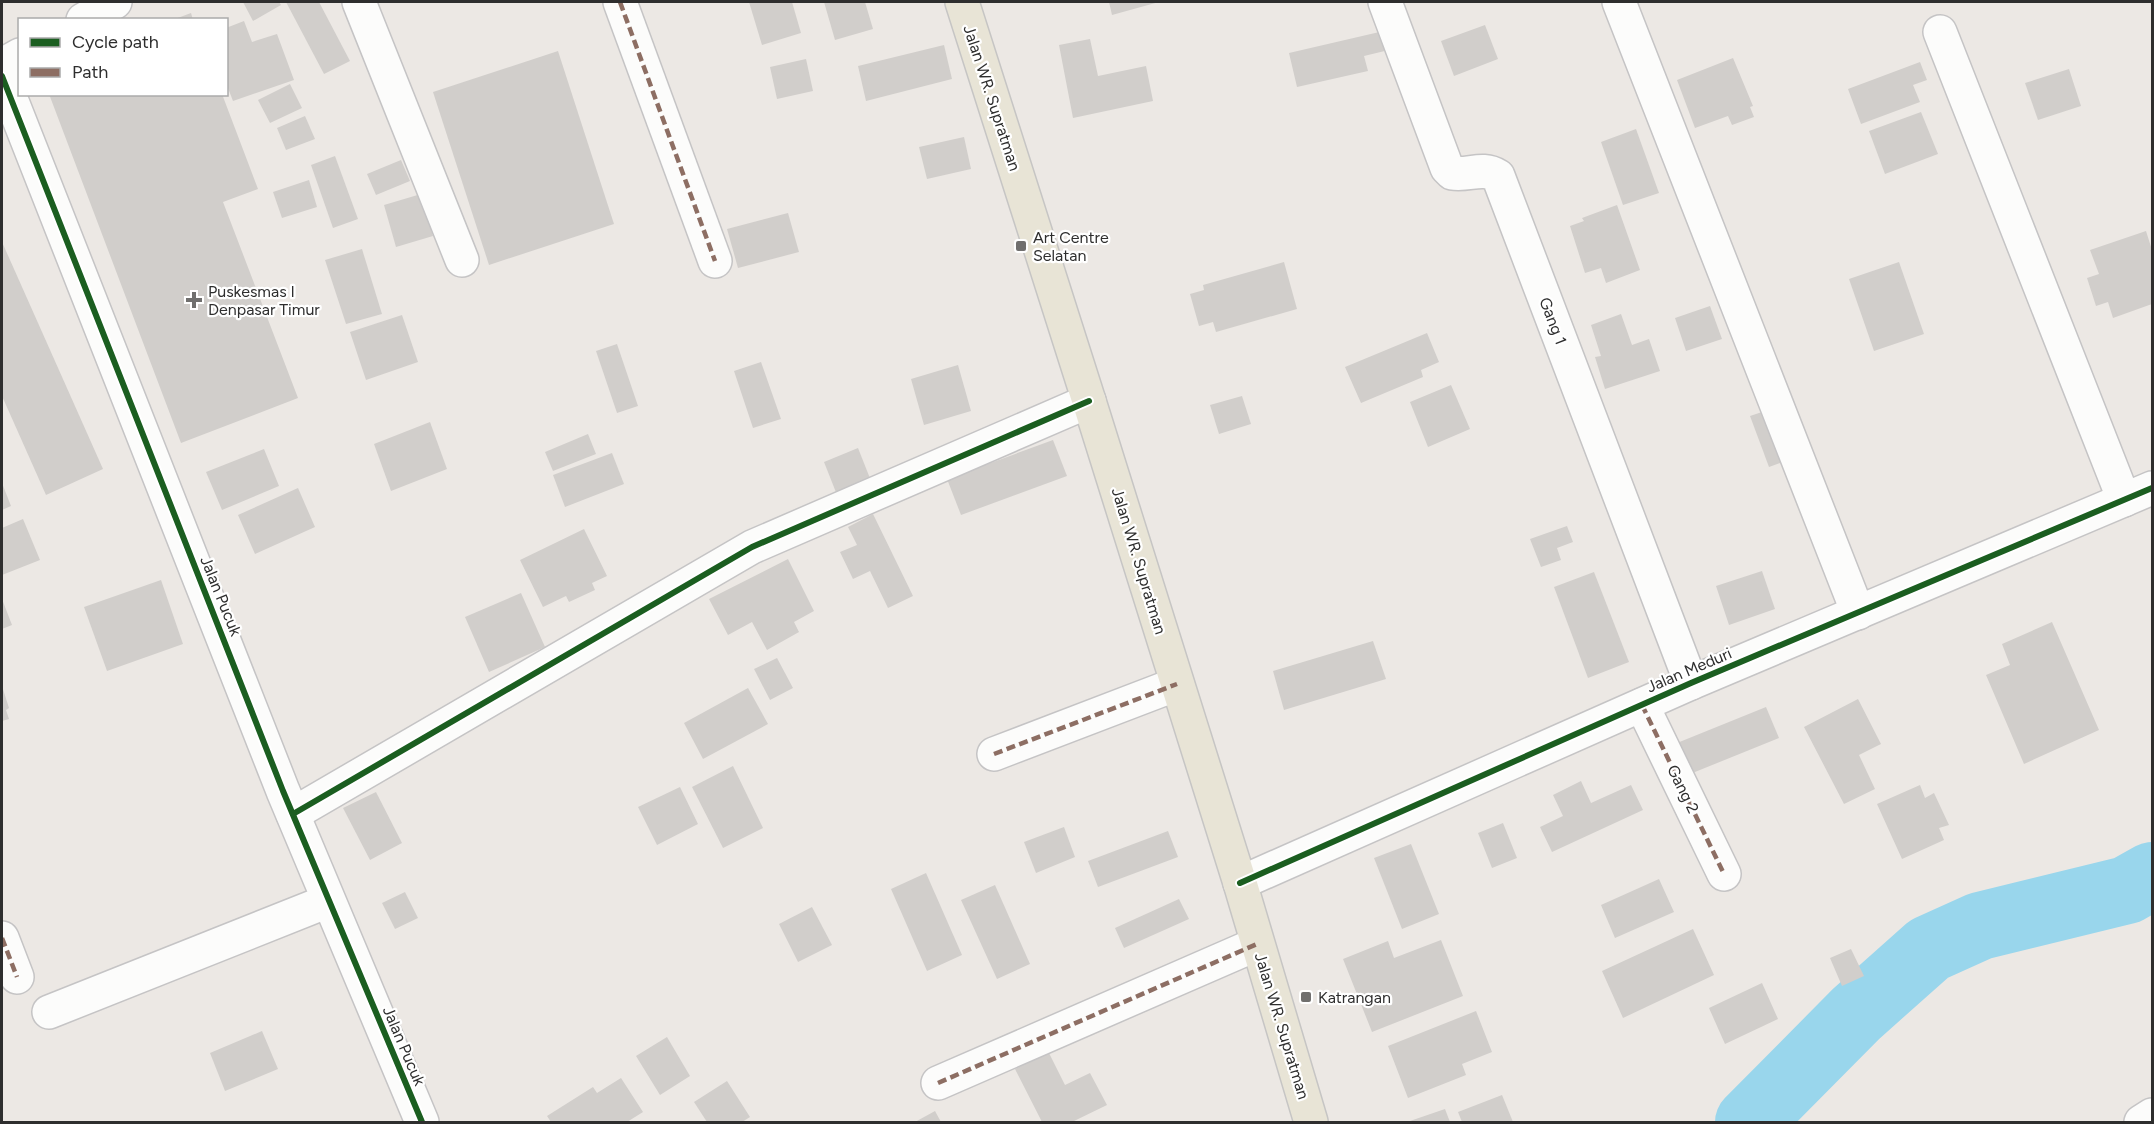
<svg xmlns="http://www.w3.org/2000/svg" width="2154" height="1124" font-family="Figtree,sans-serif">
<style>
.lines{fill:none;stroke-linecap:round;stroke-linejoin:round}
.river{stroke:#99d6ec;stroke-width:68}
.building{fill:#d1cecb}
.street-casing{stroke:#c5c4c5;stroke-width:36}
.secondary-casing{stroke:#c5c4c5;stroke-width:36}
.primary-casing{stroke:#c6c5c4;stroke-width:36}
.street{stroke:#fcfcfb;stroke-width:33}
.secondary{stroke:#fcfcfb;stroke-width:33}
.primary{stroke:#e8e4d6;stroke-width:33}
.quiet{stroke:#8d6e63;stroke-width:4.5;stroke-dasharray:9 4.5;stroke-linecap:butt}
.cycleway-casing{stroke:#fff;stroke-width:10}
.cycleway{stroke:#1b5e20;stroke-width:6}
.poi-dot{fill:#706f6e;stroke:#fff;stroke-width:2}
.labels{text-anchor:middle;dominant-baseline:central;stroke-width:4.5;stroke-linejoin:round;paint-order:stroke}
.street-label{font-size:16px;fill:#2e2e2e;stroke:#fff}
.poi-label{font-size:16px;fill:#2e2e2e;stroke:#fff;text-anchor:start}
</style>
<rect width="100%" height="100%" fill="#ece8e4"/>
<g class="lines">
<polyline class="river" points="1749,1122 1856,1014 1929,949 1980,926 2127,890 2152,876"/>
</g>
<g class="building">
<polygon points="243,2 279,2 281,5 253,21"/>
<polygon points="286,2 319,2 350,61 324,74"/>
<polygon points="749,2 792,2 801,33 762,45"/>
<polygon points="824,2 865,2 873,29 835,40"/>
<polygon points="1109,2 1159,2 1112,15"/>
<polygon points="191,13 193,20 175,20 175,19"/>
<polygon points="244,21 252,42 277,34 294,80 233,101 226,83 226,28"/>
<polygon points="1485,25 1498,59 1454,76 1441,41"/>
<polygon points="1388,30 1393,49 1364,56 1368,71 1297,87 1289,53"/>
<polygon points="1090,39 1098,76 1146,66 1153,101 1073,118 1059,45"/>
<polygon points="944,45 952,79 866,101 858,66"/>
<polygon points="558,51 614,224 489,265 433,92"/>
<polygon points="1733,58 1753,106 1750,107 1754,117 1732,125 1728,116 1695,128 1677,80"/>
<polygon points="806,59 813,91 777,99 770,67"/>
<polygon points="1920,62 1927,80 1913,85 1920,102 1861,124 1848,89"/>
<polygon points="2069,69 2081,106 2038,120 2025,83"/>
<polygon points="290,84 302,108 270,123 258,100"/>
<polygon points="49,94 222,94 258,189 223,202 298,398 181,443"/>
<polygon points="1921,112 1938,154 1885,174 1869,131"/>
<polygon points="305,116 315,139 286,150 277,128"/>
<polygon points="1636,129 1659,193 1623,205 1601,142"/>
<polygon points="964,137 971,169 927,179 919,147"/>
<polygon points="335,156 358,219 333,228 311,165"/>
<polygon points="401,160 410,181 376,195 367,174"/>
<polygon points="309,180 317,207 282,218 273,192"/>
<polygon points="421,194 433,236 396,247 384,205"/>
<polygon points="1617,205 1640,270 1606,283 1601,268 1585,273 1570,226 1584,221 1582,218"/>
<polygon points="788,213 799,252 738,268 727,229"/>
<polygon points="2146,231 2152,250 2152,304 2113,318 2108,302 2096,306 2087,278 2099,274 2090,250"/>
<polygon points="2,242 103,469 46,495 2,396"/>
<polygon points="362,249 382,314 346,324 325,260"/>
<polygon points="1284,262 1297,309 1216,332 1213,322 1199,326 1190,294 1204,290 1203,285"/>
<polygon points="1899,262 1924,334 1874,351 1849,279"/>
<polygon points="1710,306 1722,339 1686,351 1675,318"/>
<polygon points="1621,314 1632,345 1649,339 1660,371 1605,389 1595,357 1601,356 1591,325"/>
<polygon points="402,315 418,362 366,380 350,332"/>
<polygon points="1427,333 1439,362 1421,370 1423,377 1361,403 1345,367"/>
<polygon points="617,344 638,406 617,413 596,351"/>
<polygon points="761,362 781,419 753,428 734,371"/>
<polygon points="958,365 971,411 924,425 911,379"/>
<polygon points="1451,385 1470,429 1428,447 1410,402"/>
<polygon points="1242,396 1251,424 1219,434 1210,405"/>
<polygon points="1774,408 1794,458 1769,467 1750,416"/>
<polygon points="430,422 447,469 391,491 374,444"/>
<polygon points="588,434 596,454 553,471 545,452"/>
<polygon points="1053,440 1067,476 961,515 947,479"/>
<polygon points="858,448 875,491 841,505 824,462"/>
<polygon points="264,449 279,486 222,510 206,472"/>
<polygon points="612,453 624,484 565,507 553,475"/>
<polygon points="2,483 11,506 2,510"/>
<polygon points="298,488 315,527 255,554 238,515"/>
<polygon points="873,514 913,596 888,608 870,571 853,579 840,552 857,545 848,527"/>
<polygon points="23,519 40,560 2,575 2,528"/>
<polygon points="1567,526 1573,542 1557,548 1561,560 1541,567 1530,539"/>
<polygon points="584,529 607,576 592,583 595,590 569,602 566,596 543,607 520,560"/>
<polygon points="788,559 814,611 794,622 799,632 767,650 752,622 728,635 709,599"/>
<polygon points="1762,571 1775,609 1729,625 1716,586"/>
<polygon points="1594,572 1629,662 1588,678 1554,587"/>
<polygon points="161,580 183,644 107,671 84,607"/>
<polygon points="521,593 545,647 489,672 465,617"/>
<polygon points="2,599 12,625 2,629"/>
<polygon points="2052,622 2099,730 2024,764 1986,675 2010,665 2002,644"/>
<polygon points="1373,641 1386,679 1284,710 1273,671"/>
<polygon points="777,658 793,688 770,700 754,669"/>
<polygon points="2,686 9,708 6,710 9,719 2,721"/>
<polygon points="748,688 768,724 703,759 684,723"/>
<polygon points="1858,699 1881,744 1859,755 1875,789 1844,804 1804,727"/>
<polygon points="1766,707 1779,738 1690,774 1677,743"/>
<polygon points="733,766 763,828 723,848 692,787"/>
<polygon points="1581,781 1591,803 1631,785 1643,810 1552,852 1540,827 1563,816 1553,795"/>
<polygon points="1920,785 1925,798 1934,793 1949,825 1939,828 1944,840 1902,859 1877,804"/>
<polygon points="680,787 698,824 657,845 638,807"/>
<polygon points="376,792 402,843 370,860 343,808"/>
<polygon points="1503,823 1517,858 1492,868 1478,833"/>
<polygon points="1064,827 1075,857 1036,873 1024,842"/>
<polygon points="1168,831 1178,857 1098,887 1088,861"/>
<polygon points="1411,844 1439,914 1402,929 1374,858"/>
<polygon points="926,873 962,955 927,971 891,889"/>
<polygon points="1659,879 1674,912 1615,938 1601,905"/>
<polygon points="995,885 1030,964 997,979 961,900"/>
<polygon points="405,892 418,918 395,929 382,903"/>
<polygon points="1179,899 1189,919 1124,948 1115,928"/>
<polygon points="812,907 832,945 798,962 779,924"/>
<polygon points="1693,929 1714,975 1623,1018 1602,971"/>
<polygon points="1441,940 1463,996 1372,1032 1343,959 1388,941 1394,958"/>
<polygon points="1851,949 1864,976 1842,986 1830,958"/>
<polygon points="1762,983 1778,1019 1725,1044 1709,1008"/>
<polygon points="1476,1011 1492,1052 1462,1064 1466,1075 1408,1098 1388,1046"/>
<polygon points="262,1031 278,1069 225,1091 210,1053"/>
<polygon points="667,1037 690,1076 660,1095 636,1056"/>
<polygon points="1049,1053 1065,1085 1090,1073 1107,1105 1072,1122 1042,1122 1015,1069"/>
<polygon points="621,1078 643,1112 627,1122 551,1122 547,1116 593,1087 597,1093"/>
<polygon points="727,1081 750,1117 742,1122 707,1122 694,1102"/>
<polygon points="1502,1095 1513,1122 1462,1122 1458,1112"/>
<polygon points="1445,1109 1450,1122 1407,1122"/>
<polygon points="935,1111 941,1122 915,1122"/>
</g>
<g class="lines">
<g class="street-casing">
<g id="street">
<polyline points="359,2 462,260"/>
<polyline points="620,2 715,261"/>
<path d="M 1385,2 L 1447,168 L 1452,173 C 1469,176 1482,166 1498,176 L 1691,683"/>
<polyline points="1619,2 1858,613"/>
<polyline points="1940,32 2124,500"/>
<polyline points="2,76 283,791 422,1122"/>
<polyline points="1642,705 1724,874"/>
<polyline points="994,754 1177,684"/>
<polyline points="293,814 752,547 1089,401"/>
<polyline points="1240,883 1691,683 2152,488"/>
<polyline points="2,938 17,977"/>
<polyline points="49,1012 328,901"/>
<polyline points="938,1083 1257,944"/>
<polyline points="2141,1122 2152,1115"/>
</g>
</g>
<g class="secondary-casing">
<g id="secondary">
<polyline points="83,20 115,2"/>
<polyline points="2,65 20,55"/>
</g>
</g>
<g class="primary-casing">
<polyline id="primary" points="962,2 1089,401 1240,883 1311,1122"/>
</g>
<use href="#street" class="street"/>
<use href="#secondary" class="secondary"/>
<use href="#primary" class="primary"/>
<g class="quiet">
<polyline points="620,2 715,261"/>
<polyline points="1642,705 1724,874"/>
<polyline points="994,754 1177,684"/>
<polyline points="2,938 17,977"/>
<polyline points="938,1083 1257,944"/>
</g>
<g class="cycleway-casing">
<g id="cycleway">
<polyline points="2,76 283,791 422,1122"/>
<polyline points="293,814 752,547 1089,401"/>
<polyline points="1240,883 1691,683 2152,488"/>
</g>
</g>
<use href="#cycleway" class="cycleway"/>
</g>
<g class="poi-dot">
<rect x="1015" y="240" width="12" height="12" rx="3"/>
<path d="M191 291h6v6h6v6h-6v6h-6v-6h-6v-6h6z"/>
<rect x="1300" y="991" width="12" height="12" rx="3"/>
</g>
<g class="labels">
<g class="street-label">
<text transform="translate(992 98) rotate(72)">Jalan WR. Supratman</text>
<text transform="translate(1553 321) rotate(69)">Gang 1</text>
<text transform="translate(1139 561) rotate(73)">Jalan WR. Supratman</text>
<text transform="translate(221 596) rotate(68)">Jalan Pucuk</text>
<text transform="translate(1689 670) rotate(-23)">Jalan Meduri</text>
<text transform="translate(1683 789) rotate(64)">Gang 2</text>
<text transform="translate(1282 1026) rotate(73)">Jalan WR. Supratman</text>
<text transform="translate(404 1046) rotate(67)">Jalan Pucuk</text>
</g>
<g class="poi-label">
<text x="1033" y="237">Art Centre<tspan x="1033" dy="18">Selatan</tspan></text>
<text x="208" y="291">Puskesmas I<tspan x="208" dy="18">Denpasar Timur</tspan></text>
<text x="1318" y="997">Katrangan</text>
</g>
</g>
<rect width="2154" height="1124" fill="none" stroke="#2e2e2e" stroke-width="6"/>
<rect x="18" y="18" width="210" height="78" fill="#ffffff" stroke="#ababab" stroke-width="1.5"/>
<rect x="30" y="38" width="30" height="9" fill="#1b5e20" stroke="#ababab" stroke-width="1.5"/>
<text x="72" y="48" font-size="18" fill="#2e2e2e">Cycle path</text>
<rect x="30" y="68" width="30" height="9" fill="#8d6e63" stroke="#ababab" stroke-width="1.5"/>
<text x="72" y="78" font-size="18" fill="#2e2e2e">Path</text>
</svg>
